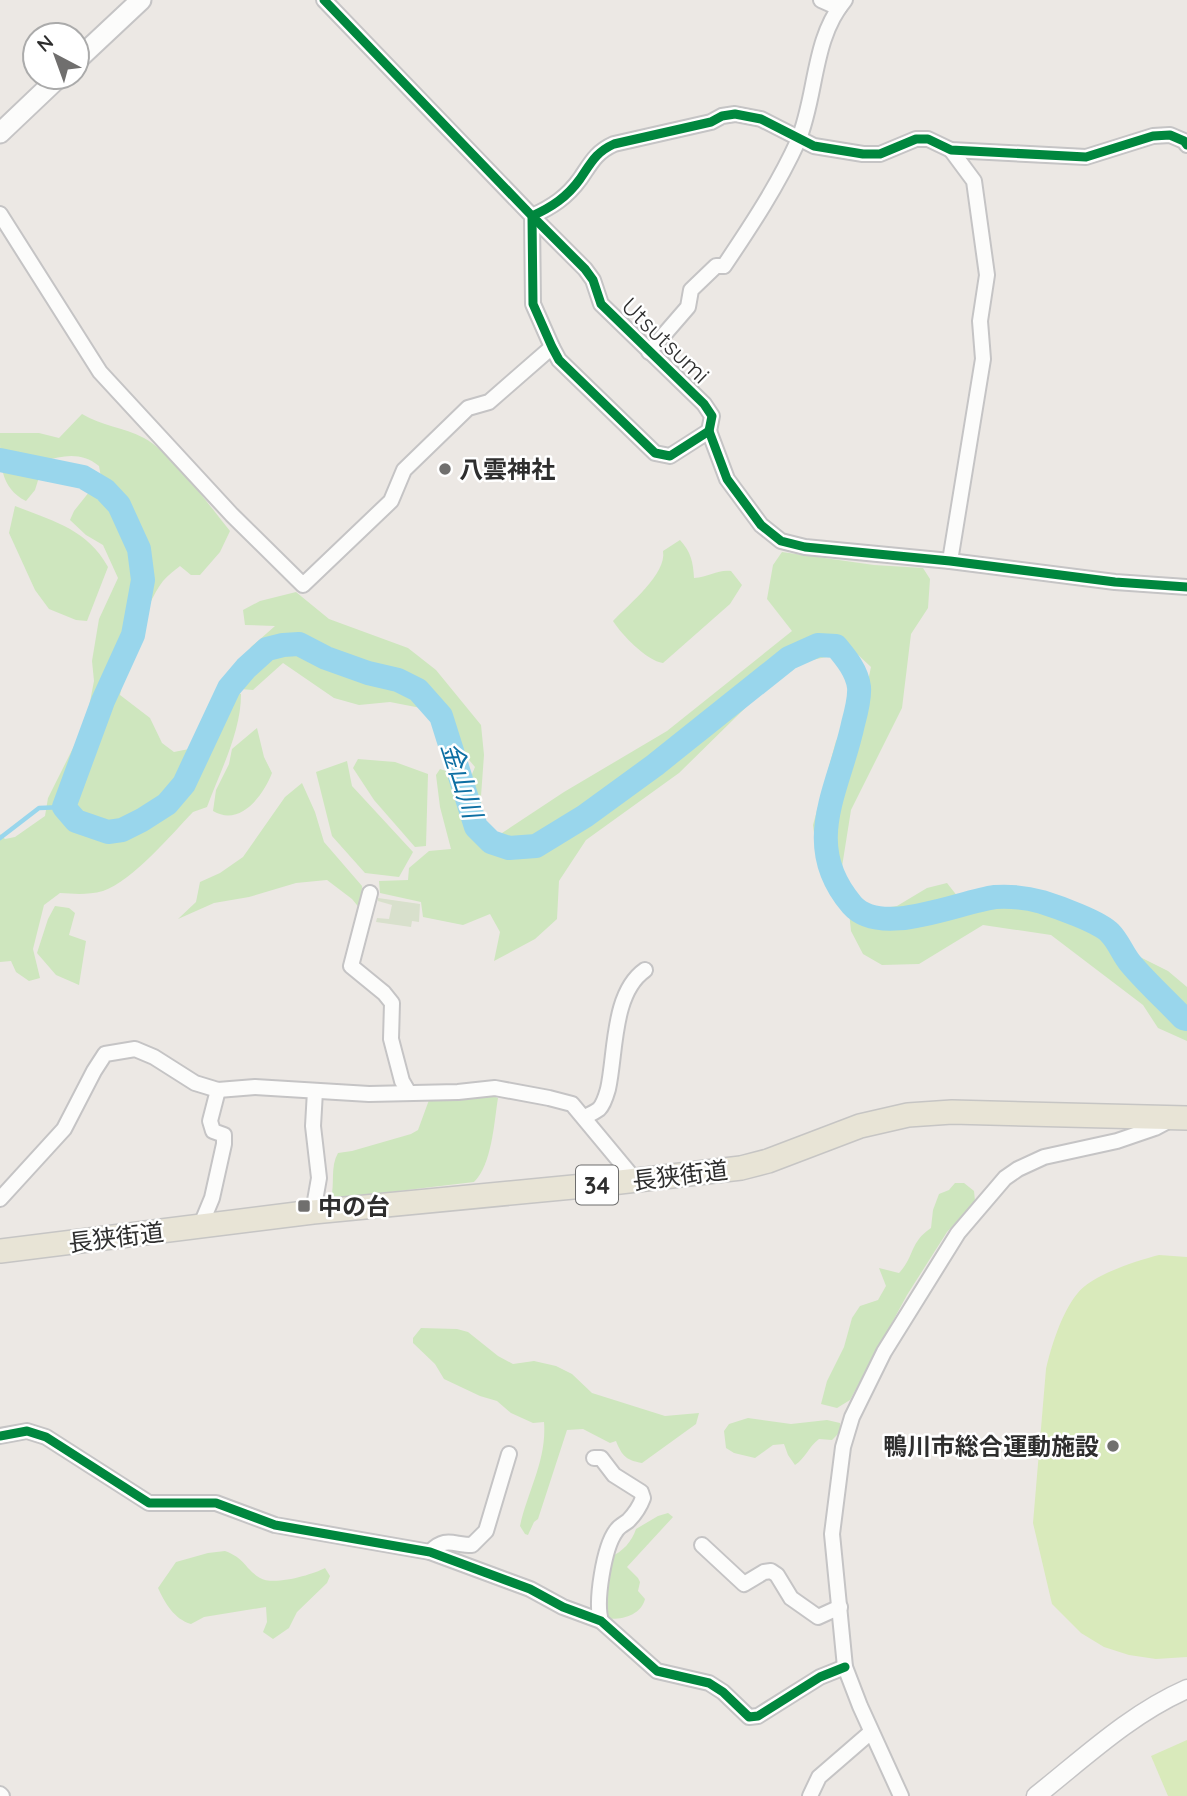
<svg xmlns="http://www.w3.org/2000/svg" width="1187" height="1796" font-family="Quicksand,'Noto Sans JP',sans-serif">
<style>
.green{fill:#cee6be}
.cemetery{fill:#d8e0cc}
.pitch{fill:#d9eabb}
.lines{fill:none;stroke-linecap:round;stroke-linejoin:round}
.stream{stroke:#99d6ec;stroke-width:4.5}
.river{stroke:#99d6ec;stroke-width:24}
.minor-casing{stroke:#c5c4c5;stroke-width:18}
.tertiary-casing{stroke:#c5c4c5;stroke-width:21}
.secondary-casing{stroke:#c5c4c5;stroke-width:23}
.primary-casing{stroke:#c6c5c4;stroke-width:26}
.minor{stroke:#fcfcfb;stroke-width:14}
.tertiary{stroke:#fcfcfb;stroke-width:18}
.secondary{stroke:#fcfcfb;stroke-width:19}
.primary{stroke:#e8e4d6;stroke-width:23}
.cycleway-casing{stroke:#fff;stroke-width:13}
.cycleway{stroke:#00873e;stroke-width:9}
.poi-dot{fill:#706f6e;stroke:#fff;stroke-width:2.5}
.labels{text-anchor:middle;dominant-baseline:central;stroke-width:5;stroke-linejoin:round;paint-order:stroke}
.shield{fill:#fff;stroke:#6d6d6d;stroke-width:2}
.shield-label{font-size:23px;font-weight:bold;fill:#2e2e2e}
.street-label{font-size:24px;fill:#2e2e2e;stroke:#fff}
.poi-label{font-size:24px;font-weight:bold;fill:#2e2e2e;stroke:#fff;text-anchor:start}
.water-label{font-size:26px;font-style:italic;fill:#0d6fa3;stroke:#fff}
</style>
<rect width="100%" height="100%" fill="#ece8e4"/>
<g class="green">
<path d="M 82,414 C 102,426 123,427 144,438 C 173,454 208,504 230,531 L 220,552 L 200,575 L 191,575 L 180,566 C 175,570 168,575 163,581 C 144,606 126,664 120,695 L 150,718 L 162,743 L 174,752 L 189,749 L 211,710 L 235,693 L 241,694 C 241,733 220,771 207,807 L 193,812 C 171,835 132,881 103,891 C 88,895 75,894 60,893 L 44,905 L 33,949 L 40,978 L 29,981 L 16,972 L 11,961 L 0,962 L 0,834 L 5,839 L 15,837 L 45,816 L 48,798 L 86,722 L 94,681 L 92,661 L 99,619 L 118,578 L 103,545 L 86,535 L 70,520 L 74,511 L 101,477 L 99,466 C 82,452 64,455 44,461 L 35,490 L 26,501 C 0,488 0,463 0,433 L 39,433 L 59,438 Z"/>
<path d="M 15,506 C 53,521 87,529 108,567 L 87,621 L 76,620 L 49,609 L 35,590 L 9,533 Z"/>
<path d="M 680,540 C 691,552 693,562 694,578 C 709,577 719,569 731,571 L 742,585 L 730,604 L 663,663 C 647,661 622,635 613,621 C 629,604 667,574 663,551 Z"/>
<polygon points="782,552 874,565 923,568 930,579 928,608 911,634 902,708 851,810 841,873 817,857 813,825 836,741 863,704 871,667 854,651 789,665 679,773 586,840 559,881 557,919 535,939 494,961 500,932 490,914 463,925 423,917 421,902 380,893 379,881 408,880 409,868 429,851 451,849 440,807 436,775 440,769 470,779 475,767 426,709 390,702 359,705 334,698 283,663 253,690 240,689 235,674 251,647 275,626 245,625 243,610 260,601 296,592 329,619 408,648 436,670 481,725 484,755 481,796 482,824 499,835 564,792 667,731 792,631 767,599 773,565"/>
<path d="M 257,728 L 264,757 L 272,773 C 263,796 240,827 213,811 L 216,790 L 229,764 L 232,749 Z"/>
<polygon points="358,759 395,762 428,774 426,846 415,847 374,800 353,768"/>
<polygon points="347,761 352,786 413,852 399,877 365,873 332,836 316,772"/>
<polygon points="302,783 315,812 324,842 362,886 361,910 352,899 327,880 296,883 249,897 214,903 178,919 196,902 200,882 220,873 243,857 285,797"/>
<polygon points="947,883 958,897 1023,891 1055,897 1097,912 1121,934 1115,952 1116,963 1130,952 1168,971 1187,987 1187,1041 1158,1028 1143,1005 1051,935 983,925 919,964 882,965 863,954 851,931 849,912 865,906 877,909 897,906 927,888"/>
<polygon points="55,906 69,908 75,913 69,935 86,941 79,985 56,975 37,953 48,919"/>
<path d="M 462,1096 L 493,1096 L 498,1098 C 494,1122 492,1165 474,1182 L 331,1199 C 335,1183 330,1167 338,1153 L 352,1151 L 411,1134 L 418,1130 L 429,1100 Z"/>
<path d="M 955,1183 L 964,1183 L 974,1191 L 975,1201 L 947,1232 L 907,1295 L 850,1400 L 837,1408 L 821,1404 L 827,1381 L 844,1347 L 852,1318 L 860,1306 L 878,1300 L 886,1286 L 879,1268 L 899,1273 C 915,1256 909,1243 931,1228 L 933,1210 L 939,1194 L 949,1190 Z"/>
<path d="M 421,1328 L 457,1329 L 468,1332 L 498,1356 L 513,1364 L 534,1361 L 556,1366 L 572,1374 L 592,1393 L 665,1416 L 699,1413 L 696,1424 L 642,1463 C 626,1460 622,1456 616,1441 L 610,1443 L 583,1429 L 567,1430 L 538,1519 L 534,1522 L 528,1535 L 525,1534 L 520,1526 C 528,1490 547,1460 544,1422 L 533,1423 L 511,1413 L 497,1401 L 480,1396 L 444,1379 L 435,1364 L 413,1343 L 413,1338 Z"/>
<path d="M 748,1418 L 791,1424 L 827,1420 L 840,1423 L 840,1432 L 832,1440 L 819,1439 C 808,1447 806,1458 795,1465 L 788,1455 L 784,1444 L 773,1445 L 755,1458 L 734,1453 L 726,1448 L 724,1431 L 729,1424 Z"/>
<path d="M 668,1513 L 673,1517 L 627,1567 L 638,1578 L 640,1582 L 638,1591 L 645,1599 C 641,1616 619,1621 604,1618 C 605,1597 606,1577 610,1557 C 623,1552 632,1541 636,1529 L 658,1516 Z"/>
<path d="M 225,1551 C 246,1559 244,1568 260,1578 C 273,1586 312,1575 325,1568 L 330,1576 L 327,1583 L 297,1612 L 289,1628 L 273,1639 L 263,1632 L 267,1622 L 266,1607 L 204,1617 L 191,1624 C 174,1619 165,1603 158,1588 L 176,1562 L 208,1553 Z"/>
</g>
<polygon class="cemetery" points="378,898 420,904 419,922 412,921 411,927 376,922 377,918 389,919 392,905 378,901"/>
<g class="pitch">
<path d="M 1159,1255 L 1187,1257 L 1187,1657 L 1156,1659 L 1129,1655 L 1104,1647 L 1081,1633 L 1052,1604 L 1033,1523 L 1046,1369 C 1051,1347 1062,1312 1077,1294 C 1091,1275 1136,1261 1159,1255 Z"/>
<polygon points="1187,1740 1187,1796 1168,1796 1151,1756"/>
</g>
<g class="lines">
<polyline class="stream" points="0,838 39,808 64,807"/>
<path class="river" d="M 0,460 L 83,477 L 105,490 L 119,505 L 139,549 L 143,580 L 133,635 L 103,701 L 64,807 L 76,821 L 108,832 L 122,830 L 142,820 L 167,804 L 184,784 L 229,688 L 246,668 L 267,649 L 283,645 L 299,644 L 326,658 L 368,673 L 398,680 L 418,690 L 441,716 L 476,827 L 491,842 L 509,848 L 536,846 L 585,816 L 655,765 L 789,658 L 818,645 L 836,646 C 846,658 857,671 859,687 C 860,698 856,713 853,724 C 839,790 800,844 852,905 C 881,938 958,902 995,897 C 1011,896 1028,898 1042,902 C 1058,907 1100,922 1110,933 C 1119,942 1123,955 1131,964 C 1147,983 1166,1000 1183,1018 L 1187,1019"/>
<g class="minor-casing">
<g id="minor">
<polyline points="324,0 532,216 533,304 552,347 559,360 655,453 670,456 709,431 727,479 761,525 781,541 805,547 950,561 1115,582 1187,587"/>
<polyline points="821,0 839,8"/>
<polyline points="0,214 100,372 232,515 303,585 391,501 404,470 468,408 489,402 552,347"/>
<path d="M 649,352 L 688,307 L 691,290 L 716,266 L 724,266 C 751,226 778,185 798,141 C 817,96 812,39 845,0"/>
<path d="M 709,431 L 712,416 L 704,404 L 601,304 L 593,280 L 585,269 L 532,216 C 552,207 567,197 580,179 C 591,163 596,152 614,144 L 711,122 L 722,116 L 735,114 L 761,119 L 814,146 L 863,154 L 880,154 L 916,139 L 928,139 L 951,150 L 1086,157 L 1153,136 L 1170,135 L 1184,141 L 1187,145"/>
<polyline points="950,561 983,359 980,321 987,275 974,181 951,150"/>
<polyline points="370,893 351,966 384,993 392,1003 391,1039 402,1081 409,1093"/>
<path d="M 585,1117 C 589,1115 595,1112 599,1109 C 604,1104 606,1096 608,1089 C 616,1053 612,993 645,970"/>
<polyline points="0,1199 64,1129 94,1071 105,1054 135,1049 154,1057 195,1083 218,1090 255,1087 369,1094 458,1092 495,1088 549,1098 572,1104 636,1181"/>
<polyline points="313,1212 319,1178 313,1126 315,1091"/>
<polyline points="200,1227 212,1198 224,1144 224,1135 213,1131 210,1121 218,1090"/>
<polyline points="0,1436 27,1431 46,1437 149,1503 216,1503 275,1525 430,1552 530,1589 563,1607 601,1621 657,1671 709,1683 723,1692 749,1717 758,1716 820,1677 845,1667"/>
<path d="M 594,1458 L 601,1458 L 614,1475 L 641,1492 L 643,1498 C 640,1506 635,1514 628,1521 C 624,1524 619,1526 616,1531 C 604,1547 595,1602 601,1621"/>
<polyline points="702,1545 744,1584 764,1572 771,1571 777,1575 791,1598 818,1617 840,1607"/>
<path d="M 430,1552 C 446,1536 453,1545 472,1545 L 486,1531 L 509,1454"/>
<polyline points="0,1794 2,1796"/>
<polyline points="810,1796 819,1777 871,1732"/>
<polyline points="901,1796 860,1706 845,1667 832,1534 843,1447 852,1417 884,1352 958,1233 1005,1178 1018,1169 1044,1157 1117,1141 1155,1128 1170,1120"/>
</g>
</g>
<g class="tertiary-casing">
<path id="tertiary" d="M 1036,1796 C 1084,1758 1130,1714 1187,1689"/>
</g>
<g class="secondary-casing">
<g id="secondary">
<polyline points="77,60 141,0"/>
<polyline points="0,133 59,77"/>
</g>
</g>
<g class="primary-casing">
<polyline id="primary" points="0,1251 313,1212 594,1185 741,1168 768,1161 860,1126 908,1115 952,1112 1187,1118"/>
</g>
<use href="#minor" class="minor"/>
<use href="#tertiary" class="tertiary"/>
<use href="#secondary" class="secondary"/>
<use href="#primary" class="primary"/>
<g class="cycleway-casing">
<g id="cycleway">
<polyline points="324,0 532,216 533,304 552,347 559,360 655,453 670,456 709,431 727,479 761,525 781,541 805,547 950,561 1115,582 1187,587"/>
<path d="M 709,431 L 712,416 L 704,404 L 601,304 L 593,280 L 585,269 L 532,216 C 552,207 567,197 580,179 C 591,163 596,152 614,144 L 711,122 L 722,116 L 735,114 L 761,119 L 814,146 L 863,154 L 880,154 L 916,139 L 928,139 L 951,150 L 1086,157 L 1153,136 L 1170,135 L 1184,141 L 1187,145"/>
<polyline points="0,1436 27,1431 46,1437 149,1503 216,1503 275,1525 430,1552 530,1589 563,1607 601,1621 657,1671 709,1683 723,1692 749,1717 758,1716 820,1677 845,1667"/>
</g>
</g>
<use href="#cycleway" class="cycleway"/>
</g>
<g class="poi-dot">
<circle cx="445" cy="469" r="7"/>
<rect x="297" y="1199" width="14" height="14" rx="3.5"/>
<circle cx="1113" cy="1446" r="7"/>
</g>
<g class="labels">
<rect class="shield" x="576" y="1165.5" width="42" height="39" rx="5"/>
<g class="shield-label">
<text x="597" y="1185">34</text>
</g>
<g class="street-label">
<text transform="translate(666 340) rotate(44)">Utsutsumi</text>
<text transform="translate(680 1175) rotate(-7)">長狭街道</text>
<text transform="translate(116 1237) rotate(-7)">長狭街道</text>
</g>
<g class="poi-label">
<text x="459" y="469">八雲神社</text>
<text x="318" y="1206">中の台</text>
<text x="1099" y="1446" text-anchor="end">鴨川市総合運動施設</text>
</g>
<g class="water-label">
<text transform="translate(462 780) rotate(72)">金山川</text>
</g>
</g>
<g transform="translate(56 56) rotate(319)"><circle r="33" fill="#ffffff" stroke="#ababab" stroke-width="2"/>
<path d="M0-5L12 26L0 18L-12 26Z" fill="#706f6e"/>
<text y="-10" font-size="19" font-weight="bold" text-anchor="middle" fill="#2e2e2e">N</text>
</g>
</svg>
